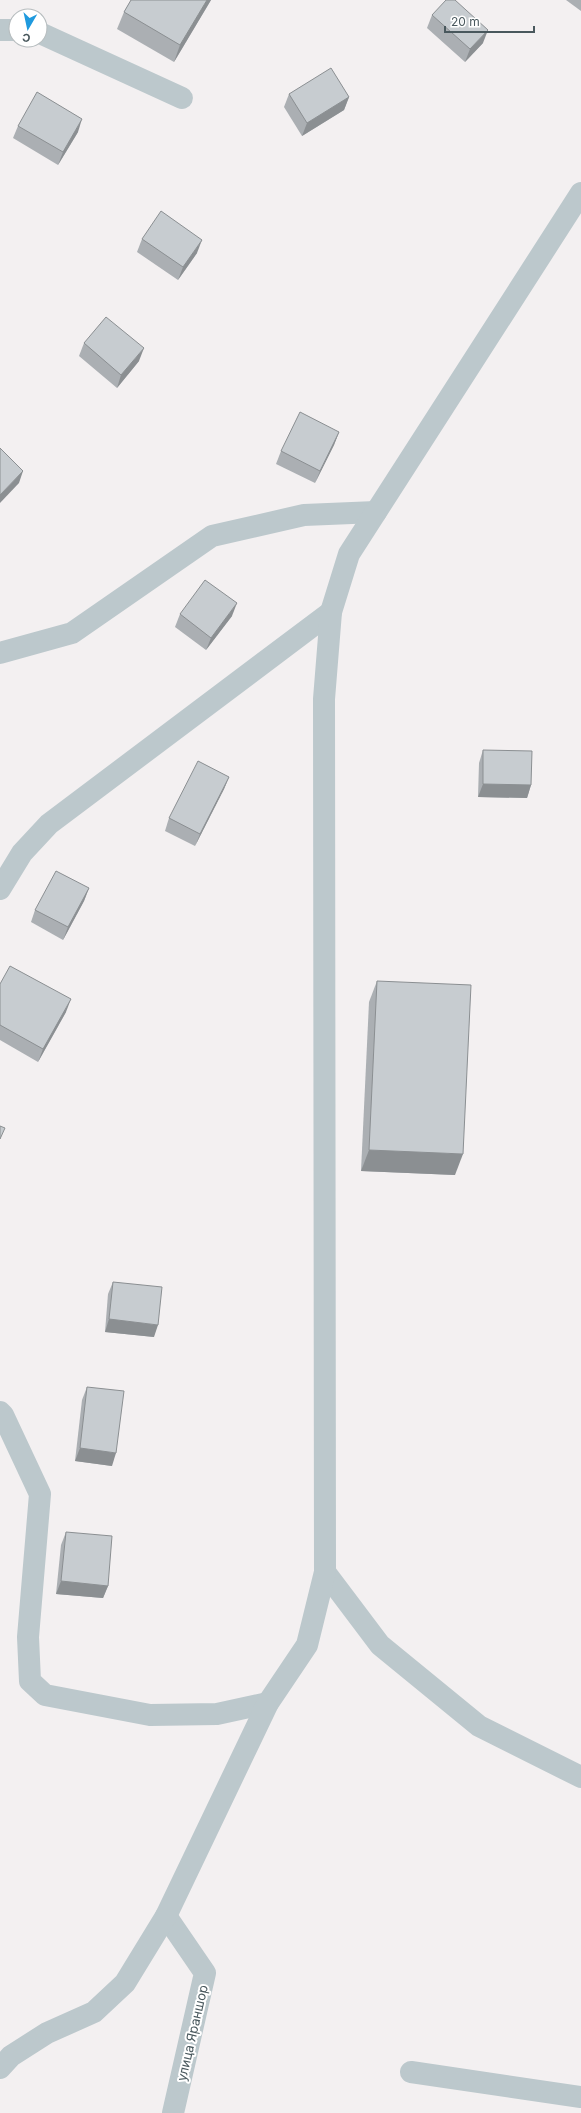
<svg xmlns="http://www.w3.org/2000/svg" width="581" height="2113" font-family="Inter,sans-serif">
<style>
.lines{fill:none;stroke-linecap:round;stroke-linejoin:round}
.minor{stroke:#bcc8cc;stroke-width:22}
.wall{fill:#abafb3}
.shaded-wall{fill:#8b8f92}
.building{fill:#c7ccd0;stroke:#8b8f92}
.labels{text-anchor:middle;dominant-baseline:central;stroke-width:4;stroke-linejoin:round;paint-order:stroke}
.street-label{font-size:13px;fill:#49585d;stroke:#fff}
</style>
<rect width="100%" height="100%" fill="#f3f0f1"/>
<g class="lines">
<g class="minor">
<polyline points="0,30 16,30"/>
<polyline points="40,33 182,98"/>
<polyline points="0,653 72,633 212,536 304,515 376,512"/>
<polyline points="0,889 22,853 49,824 331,612"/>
<polyline points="0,1412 3,1415 40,1494 28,1637 30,1681 45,1695 150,1715 217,1714 268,1703"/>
<polyline points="325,1572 380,1645 479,1726 581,1777"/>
<polyline points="166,1916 205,1973 173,2113"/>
<polyline points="0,2068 11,2056 47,2033 94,2012 125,1983 166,1916 268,1703 307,1645 325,1572 324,699 331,612 349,554 581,193"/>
<polyline points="411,2072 581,2097"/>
</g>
</g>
<g class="wall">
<polygon points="131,0 211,0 174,62 117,29 124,12"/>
<polygon points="566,0 581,0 581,11"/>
<polygon points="432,15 483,43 465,62 427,28"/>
<polygon points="289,94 349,97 344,110 302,136 284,107"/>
<polygon points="18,126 78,132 58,165 13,138"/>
<polygon points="142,239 197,253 178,280 137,252"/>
<polygon points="84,343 139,361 117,388 79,356"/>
<polygon points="339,432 334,445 315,483 276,464 281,451"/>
<polygon points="180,614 232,616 206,650 175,627"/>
<polygon points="483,750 531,785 527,798 478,797 479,763"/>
<polygon points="229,777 224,789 195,846 165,831 169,818"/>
<polygon points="89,888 84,901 63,940 31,922 35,910"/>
<polygon points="377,981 455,1175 361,1171 369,1002"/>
<polygon points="0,984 66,1012 38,1062 0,1040"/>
<polygon points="113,1282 154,1337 105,1332 108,1294"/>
<polygon points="87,1387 112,1466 75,1461 82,1400"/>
<polygon points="66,1532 108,1586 103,1598 56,1594 61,1545"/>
</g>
<g class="shaded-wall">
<polygon points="207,0 211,0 174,62 180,45"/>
<polygon points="488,30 483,43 465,62 470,49"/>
<polygon points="349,97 344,110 302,136 307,123"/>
<polygon points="82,119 78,132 58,165 63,152"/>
<polygon points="202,240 197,253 178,280 183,267"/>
<polygon points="144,348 139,361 117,388 121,375"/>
<polygon points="339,432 334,445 315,483 320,471"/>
<polygon points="23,471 19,483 0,503 0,495"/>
<polygon points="237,603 232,616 206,650 211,638"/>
<polygon points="229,777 224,789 195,846 200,834"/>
<polygon points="483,784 531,785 527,798 478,797"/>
<polygon points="89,888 84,901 63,940 68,927"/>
<polygon points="71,999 66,1012 38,1062 43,1049"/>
<polygon points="369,1150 463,1154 455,1175 361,1171"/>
<polygon points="109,1319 158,1325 154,1337 105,1332"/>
<polygon points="80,1448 116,1453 112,1466 75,1461"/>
<polygon points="61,1581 108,1586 103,1598 56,1594"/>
</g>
<g class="building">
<polygon points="131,0 207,0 180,45 124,12"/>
<polygon points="446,0 455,0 488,30 470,49 432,15"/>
<polygon points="331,68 349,97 307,123 289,94"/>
<polygon points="37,92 82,119 63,152 18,126"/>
<polygon points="161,211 202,240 183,267 142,239"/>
<polygon points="106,317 144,348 121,375 84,343"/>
<polygon points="300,412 339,432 320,471 281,451"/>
<polygon points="0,448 23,471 0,495"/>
<polygon points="205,580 237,603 211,638 180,614"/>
<polygon points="483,750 532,751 531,785 483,784"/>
<polygon points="198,761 229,777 200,834 169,818"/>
<polygon points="56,871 89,888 68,927 35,910"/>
<polygon points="10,966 71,999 43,1049 0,1025 0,984"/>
<polygon points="377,981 471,985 463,1154 369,1150"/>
<polygon points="0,1126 5,1128 0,1139"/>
<polygon points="113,1282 162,1287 158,1325 109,1319"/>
<polygon points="87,1387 124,1391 116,1453 80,1448"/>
<polygon points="66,1532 112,1536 108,1586 61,1581"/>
</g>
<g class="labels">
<g class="street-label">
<text transform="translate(192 2033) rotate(-77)">улица Яраншор</text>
</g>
</g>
<g transform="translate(28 28) rotate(189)"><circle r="19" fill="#ffffff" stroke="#b6bcbe"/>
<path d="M0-3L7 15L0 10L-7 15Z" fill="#1f9ade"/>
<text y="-6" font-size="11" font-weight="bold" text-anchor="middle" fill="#49585d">С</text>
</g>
<path d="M445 26v6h89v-6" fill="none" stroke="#49585d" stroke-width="2"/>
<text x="451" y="26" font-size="12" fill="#49585d" stroke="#ffffff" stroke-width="3" paint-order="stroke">20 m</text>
</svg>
